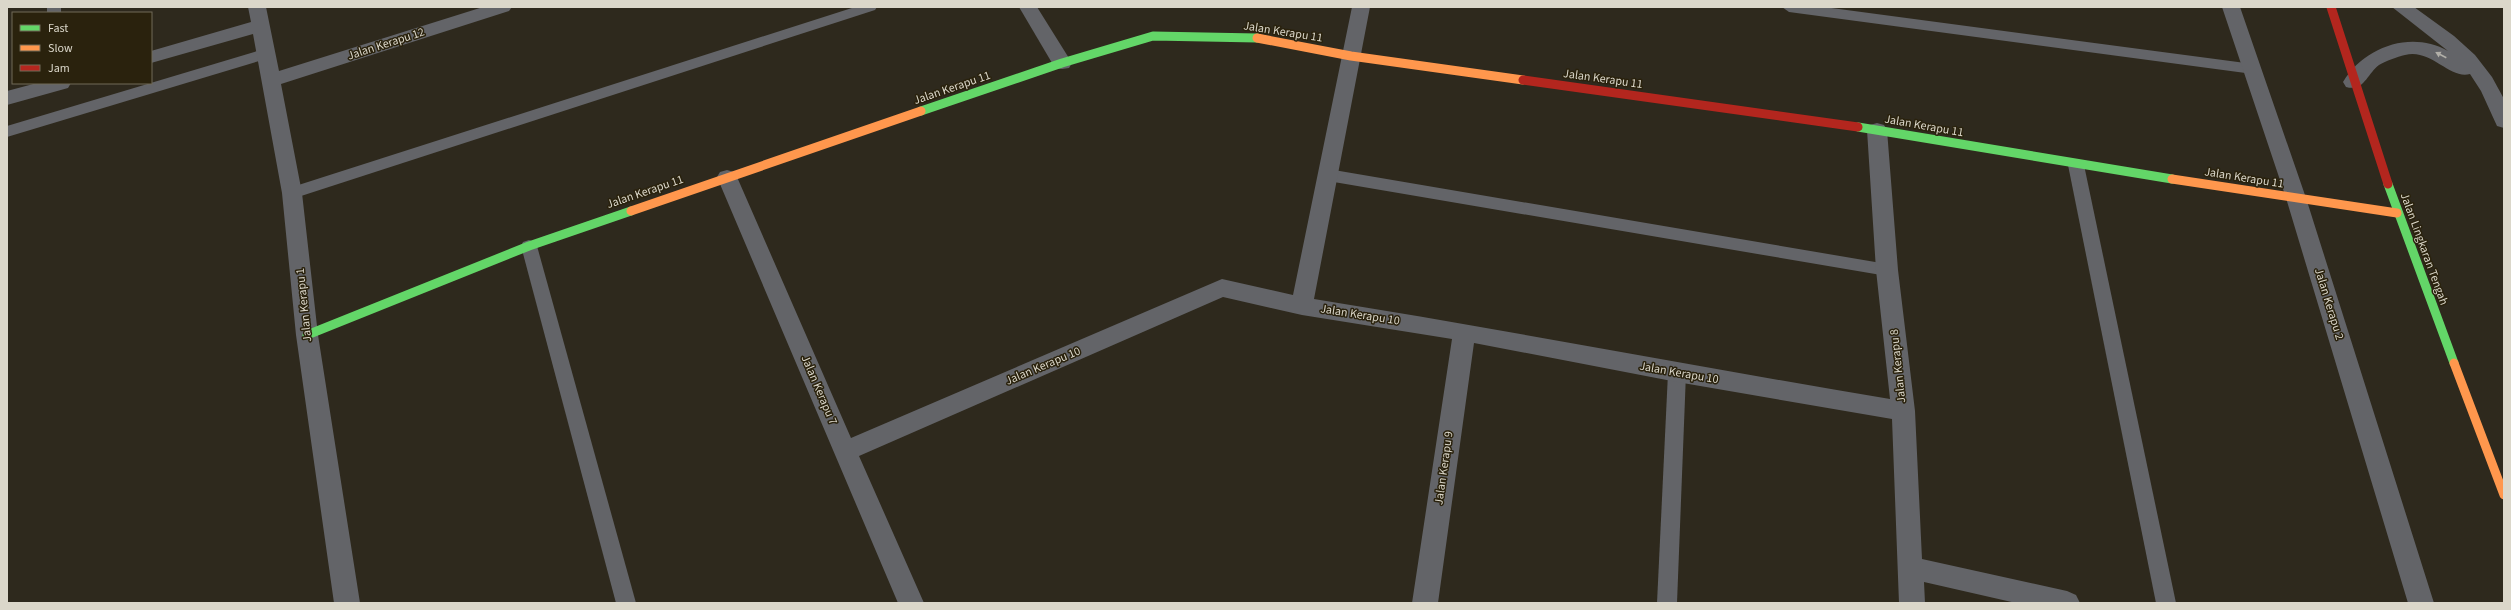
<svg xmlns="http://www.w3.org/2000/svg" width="2511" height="610" font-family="'Source Sans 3',sans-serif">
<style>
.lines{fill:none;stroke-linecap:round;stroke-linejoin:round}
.lane{fill:#636468;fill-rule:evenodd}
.street{fill:#636468;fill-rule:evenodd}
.fast{stroke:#63d668;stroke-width:9}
.slow{stroke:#ff974d;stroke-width:9}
.jam{stroke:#b3261e;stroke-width:9}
.oneway{fill:#b1afa8}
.labels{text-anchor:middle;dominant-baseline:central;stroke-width:3;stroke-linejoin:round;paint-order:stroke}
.street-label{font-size:12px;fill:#dbd7ca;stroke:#2a220d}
</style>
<rect width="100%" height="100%" fill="#2e291d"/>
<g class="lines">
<g class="lane">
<rect x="47" y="7" width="14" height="6"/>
<polygon points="855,7 877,7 875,10 298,197 286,197 284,193 286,189"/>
<polygon points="1782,7 1824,7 2253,64 2260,69 2253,74 1789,12"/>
<polygon points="264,49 269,50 271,54 269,58 7,137 7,126"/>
<polygon points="2076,159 2082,161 2084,165 2176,603 2156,603 2068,165 2070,161"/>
<polygon points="1328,169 1887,264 1893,265 1895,270 1893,275 1887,276 1328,181 1322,179 1320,175 1322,171"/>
<polygon points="529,240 535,242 537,246 636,603 616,603 521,246 523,242"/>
<polygon points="1677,366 1683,368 1686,373 1677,603 1657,603 1668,373 1671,368"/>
</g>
<g class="street">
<polygon points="248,7 266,7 279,71 483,7 512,7 509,11 281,84 302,193 318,335 360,603 334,603 296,335 282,193 253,34 151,63 151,51 251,22"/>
<polygon points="1019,7 1037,7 1072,63 1069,68 1062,69 1055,68"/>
<path d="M 1352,7 L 1370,7 L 1314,299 C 1507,330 1698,367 1890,399 L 1876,270 L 1867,130 L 1870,125 L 1877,123 L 1884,125 L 1887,130 L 1898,270 L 1915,411 L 1922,559 L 2067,591 L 2076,595 L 2080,603 L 2016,603 L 1924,582 L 1925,603 L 1899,603 L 1892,419 L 1677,382 L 1474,343 L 1438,603 L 1412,603 L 1452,339 L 1302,315 L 1223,297 L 859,456 L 924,603 L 898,603 L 717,177 L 720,172 L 727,170 L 734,172 L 737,177 L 851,438 L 1222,279 L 1293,295 Z"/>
<polygon points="2222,7 2240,7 2306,198 2434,603 2408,603 2286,198"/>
<path d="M 2392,7 L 2414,7 L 2454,36 L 2475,55 L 2492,77 L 2504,99 L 2504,128 L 2497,126 L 2481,91 L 2470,74 C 2450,80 2431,48 2405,55 C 2397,57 2386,61 2379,65 C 2367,74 2364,92 2346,87 L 2343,82 C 2364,47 2411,30 2448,51 Z"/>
<polygon points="37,83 71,83 68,88 7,105 7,91"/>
</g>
<g class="fast">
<polyline points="921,111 1062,63 1153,36 1257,38"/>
<polyline points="1858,127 2172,179"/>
<polyline points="2388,184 2454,363"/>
<polyline points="307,335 529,246 631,211"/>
</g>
<g class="slow">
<polyline points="1257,38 1351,56 1523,80"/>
<polyline points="2172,179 2397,213"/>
<polyline points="631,211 921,111"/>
<polyline points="2454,363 2504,495"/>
</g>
<g class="jam">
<polyline points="2331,7 2388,184"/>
<polyline points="1523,80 1858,127"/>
</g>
</g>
<defs><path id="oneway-solid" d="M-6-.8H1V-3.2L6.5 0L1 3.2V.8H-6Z"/></defs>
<use class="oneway" href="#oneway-solid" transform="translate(2441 55) rotate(-153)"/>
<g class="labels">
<g class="street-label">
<text transform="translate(1283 32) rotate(9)">Jalan Kerapu 11</text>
<text transform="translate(386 44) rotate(-18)">Jalan Kerapu 12</text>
<text transform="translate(1603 79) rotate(8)">Jalan Kerapu 11</text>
<text transform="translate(952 88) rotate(-19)">Jalan Kerapu 11</text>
<text transform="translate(1924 126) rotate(10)">Jalan Kerapu 11</text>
<text transform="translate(2244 178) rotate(9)">Jalan Kerapu 11</text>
<text transform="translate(645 192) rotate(-19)">Jalan Kerapu 11</text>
<text transform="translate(2424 249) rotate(70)">Jalan Lingkaran Tengah</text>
<text transform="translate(2329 304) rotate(73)">Jalan Kerapu 2</text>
<text transform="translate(304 305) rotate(-96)">Jalan Kerapu 1</text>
<text transform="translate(1360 315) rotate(9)">Jalan Kerapu 10</text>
<text transform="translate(1043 366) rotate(-23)">Jalan Kerapu 10</text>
<text transform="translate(1898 366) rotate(-96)">Jalan Kerapu 8</text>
<text transform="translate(1679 373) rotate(10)">Jalan Kerapu 10</text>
<text transform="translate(819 390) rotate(67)">Jalan Kerapu 7</text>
<text transform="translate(1444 468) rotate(-82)">Jalan Kerapu 9</text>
</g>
</g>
<rect width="2511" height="610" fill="none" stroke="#dbd7ca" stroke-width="16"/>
<rect x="12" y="12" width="140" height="72" fill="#2a220d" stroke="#716a59"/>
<rect x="20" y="25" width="20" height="6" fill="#63d668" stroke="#716a59"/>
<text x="48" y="32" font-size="12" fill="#dbd7ca">Fast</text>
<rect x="20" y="45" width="20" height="6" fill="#ff974d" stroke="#716a59"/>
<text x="48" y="52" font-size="12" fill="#dbd7ca">Slow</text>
<rect x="20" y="65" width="20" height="6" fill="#b3261e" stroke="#716a59"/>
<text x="48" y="72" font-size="12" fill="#dbd7ca">Jam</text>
</svg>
